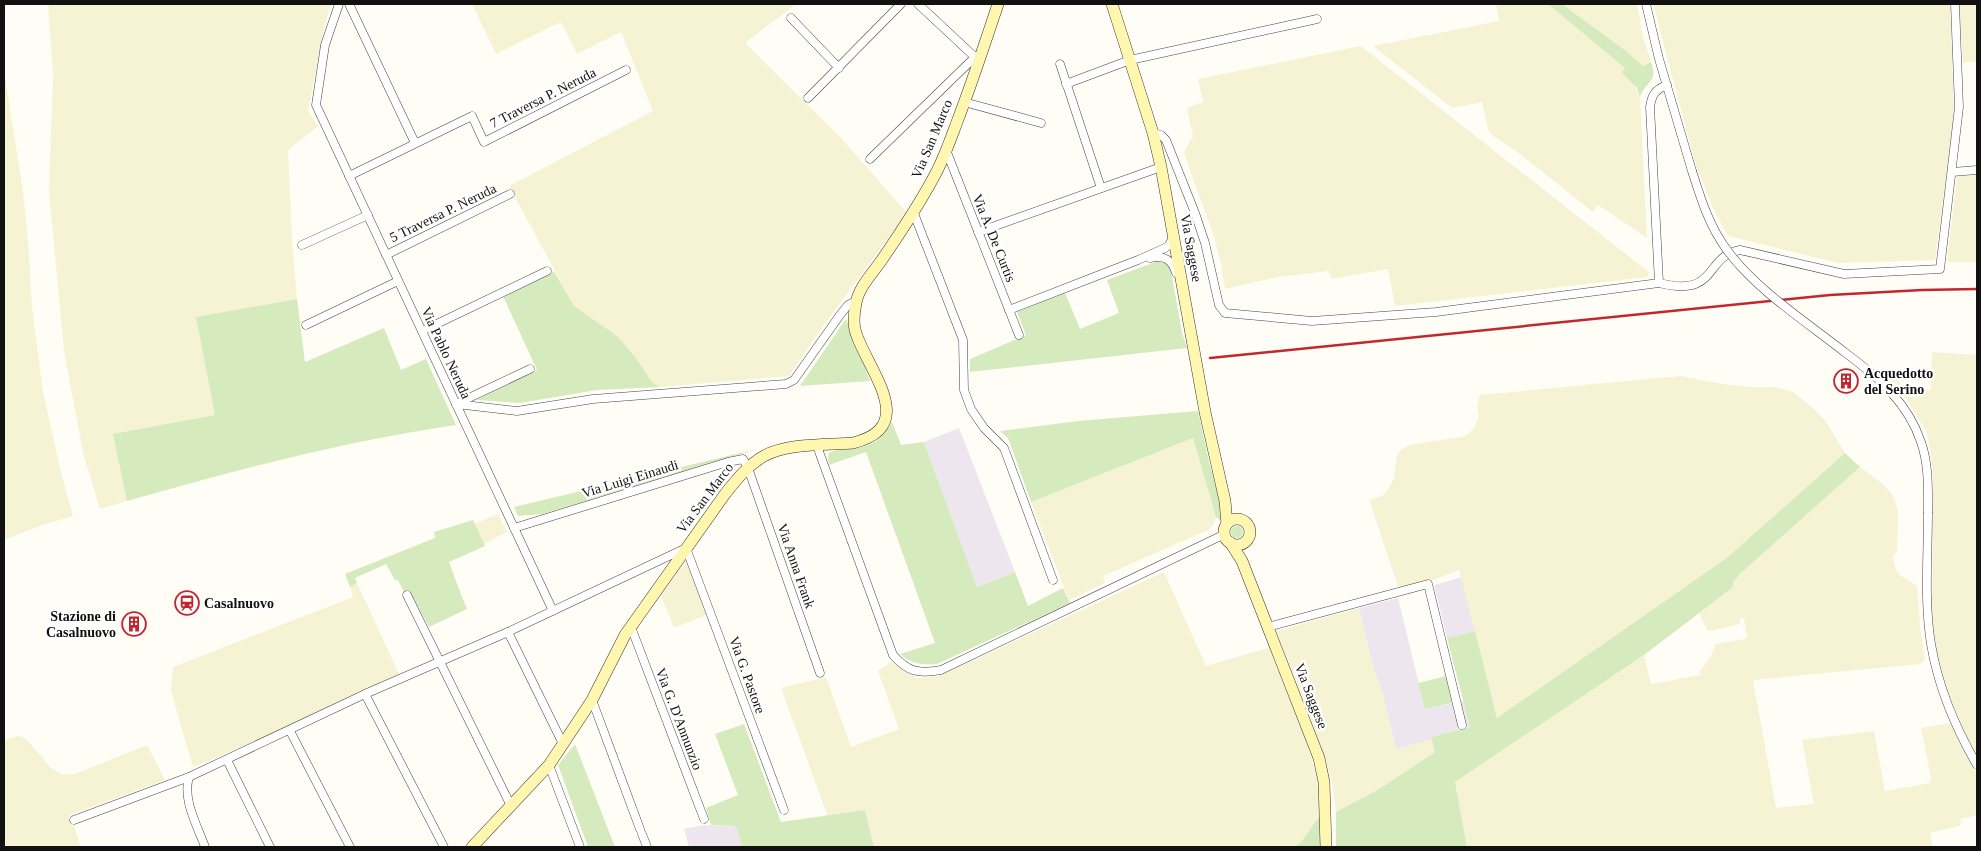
<svg xmlns="http://www.w3.org/2000/svg" width="1981" height="851" font-family="'Times New Roman',serif">
<style>
.industrial{fill:#eee6ef}
.farmland{fill:#f6f3d4}
.green{fill:#d5ebbd}
.lines{fill:none;stroke-linecap:round;stroke-linejoin:round}
.minor-casing{stroke:#444;stroke-width:9}
.secondary-casing{stroke:#333;stroke-width:12}
.minor{stroke:#fff;stroke-width:8}
.secondary{stroke:#fff6b0;stroke-width:11}
.rail{stroke:#c4262e;stroke-width:2.5}
.minor-bridge-casing{stroke:#444;stroke-width:9;stroke-linecap:butt}
.minor-bridge{stroke:#fff;stroke-width:8}
.labels{text-anchor:middle;dominant-baseline:central;stroke-width:5;stroke-linejoin:round;paint-order:stroke}
.street-label{font-size:14px;fill:#111;stroke:#fff}
.poi-label{font-size:14px;font-weight:bold;fill:#111;stroke:#fff;text-anchor:start}
</style>
<rect width="100%" height="100%" fill="#fffdf5"/>
<g class="industrial">
<polygon points="959,428 1015,572 977,587 924,442"/>
<polygon points="1462,577 1475,631 1447,638 1434,585"/>
<polygon points="1398,598 1425,709 1464,701 1470,727 1432,737 1432,740 1396,749 1383,695 1372,664 1359,608"/>
<polygon points="704,825 736,826 742,847 689,847 684,829"/>
</g>
<g class="farmland">
<polygon points="48,4 331,4 324,28 308,111 318,126 288,150 292,241 297,299 197,317 216,415 114,434 127,501 100,509 83,453 64,351 49,191 53,75"/>
<polygon points="472,4 796,4 745,43 841,138 907,213 823,326 789,376 660,387 652,382 636,358 574,306 509,186 653,111 621,32 577,54 561,22 496,54"/>
<polygon points="1496,4 1548,4 1625,68 1640,97 1647,238 1598,205 1593,212 1516,151 1493,136 1488,129 1482,102 1452,108 1373,46 1499,21"/>
<polygon points="1562,4 1637,4 1643,37 1651,62 1643,66 1626,51"/>
<polygon points="1653,4 1950,4 1954,114 1935,260 1838,263 1728,236 1713,208 1696,166"/>
<polygon points="1959,4 1977,4 1977,61 1963,63"/>
<polygon points="1361,46 1641,266 1649,272 1647,277 1395,306 1388,269 1331,279 1329,271 1278,277 1225,289 1221,264 1213,233 1193,179 1184,152 1193,136 1187,108 1203,102 1198,79"/>
<polygon points="4,71 23,191 28,240 32,307 43,392 61,472 73,516 42,525 4,540"/>
<polygon points="1977,175 1977,262 1947,262 1957,176"/>
<polygon points="1932,352 1977,355 1977,757 1968,740 1946,687 1936,649 1932,611 1933,471 1927,433 1905,396 1885,377 1894,376 1907,391 1931,390"/>
<polygon points="1680,376 1723,384 1749,387 1774,387 1793,392 1813,408 1826,422 1845,453 1728,557 1497,718 1459,570 1431,581 1399,589 1369,500 1382,496 1387,491 1394,478 1397,456 1401,450 1410,445 1466,436 1474,428 1479,416 1477,406 1480,395"/>
<polygon points="1193,438 1216,517 1213,525 1208,530 1103,576 1105,583 1069,600 1031,502"/>
<polygon points="1860,467 1883,484 1892,494 1896,504 1898,512 1897,551 1893,557 1895,567 1898,574 1917,586 1920,626 1925,660 1920,664 1753,680 1776,808 1814,804 1802,740 1874,731 1885,791 1930,783 1931,778 1921,728 1950,723 1977,774 1977,815 1961,819 1960,826 1930,833 1933,847 1467,847 1455,782 1644,655 1651,684 1701,675 1700,671 1710,658 1716,644 1745,639 1747,637 1744,618 1741,618 1739,624 1711,631 1707,630 1699,613 1732,588 1734,581 1741,573"/>
<polygon points="498,514 507,532 483,544 474,524"/>
<polygon points="687,560 706,615 674,628 661,595"/>
<polygon points="1164,572 1206,666 1271,647 1305,737 1320,789 1321,814 1301,842 1294,847 874,847 865,811 828,817 781,688 826,677 851,747 899,729 878,671 891,662 917,678 939,676"/>
<polygon points="357,583 400,676 293,726 193,767 171,691 173,667 353,597 350,587"/>
<polygon points="1359,608 1372,664 1383,695 1396,749 1432,740 1435,752 1379,789 1336,812 1332,782 1324,754 1311,718 1276,631"/>
<polygon points="17,736 23,737 29,742 51,768 64,775 75,774 147,745 165,780 70,815 81,847 4,847 4,741"/>
</g>
<g class="green">
<path d="M 1548,4 L 1562,4 L 1626,51 L 1643,66 L 1651,62 C 1659,83 1645,81 1640,97 L 1637,88 L 1622,73 L 1625,68 Z"/>
<path d="M 1158,261 C 1165,261 1169,265 1171,271 L 1182,333 L 1187,348 L 970,372 L 970,359 L 1026,335 L 1017,312 L 1065,293 L 1080,329 L 1119,313 L 1107,280 Z"/>
<polygon points="554,271 574,306 617,336 636,358 652,382 660,387 597,390 520,403 476,400 537,370 503,296"/>
<path d="M 297,299 L 305,362 L 384,328 L 401,370 L 426,359 L 456,425 C 345,441 236,470 127,501 L 113,434 L 215,415 L 196,317 Z"/>
<polygon points="846,319 870,381 800,386"/>
<polygon points="1198,411 1209,462 1223,513 1222,522 1216,517 1193,438 1031,502 1008,438 1000,431 1078,421"/>
<path d="M 892,422 L 901,445 L 924,442 L 977,587 L 1015,572 L 1028,606 L 1063,588 L 1070,603 L 937,664 C 922,665 911,664 900,654 L 935,643 L 866,452 L 829,465 L 828,458 L 829,453 C 836,449 842,450 849,449 C 869,448 883,440 892,422 Z"/>
<polygon points="757,449 543,514 518,516 514,507"/>
<polygon points="1845,453 1860,467 1741,573 1734,581 1732,588 1644,655 1455,782 1467,847 1336,847 1336,812 1379,789 1435,752 1431,737 1470,727 1447,638 1475,631 1497,718 1728,557"/>
<path d="M 473,520 L 485,546 L 449,562 C 455,578 460,593 467,609 L 429,627 L 410,592 L 405,594 L 398,580 L 395,580 L 386,564 L 355,578 L 357,583 L 350,587 L 345,574 L 435,538 L 434,532 Z"/>
<circle cx="1237" cy="532" r="6"/>
<polygon points="1446,676 1452,703 1425,709 1418,683"/>
<polygon points="744,724 781,822 865,810 874,847 742,847 736,826 711,825 706,808 738,795 715,734"/>
<polygon points="575,744 615,847 588,847 558,765"/>
<polygon points="1321,814 1321,847 1294,847 1301,842"/>
</g>
<g class="lines">
<g class="minor-casing">
<g id="minor">
<polyline points="339,4 325,45 316,105 553,611"/>
<polyline points="349,4 415,143"/>
<polyline points="918,4 977,59"/>
<polyline points="1646,4 1659,59 1692,171"/>
<polyline points="791,18 839,68"/>
<polyline points="1060,64 1101,188"/>
<polyline points="1066,84 1130,60 1317,19"/>
<polyline points="808,98 901,4"/>
<polyline points="964,102 1041,123"/>
<path d="M 1153,133 L 1161,135 L 1166,140 L 1195,213 L 1205,243 L 1219,305 L 1225,313 L 1312,321 L 1436,312 L 1659,283 C 1719,298 1703,257 1740,250 L 1844,274 L 1940,269 L 1959,107 L 1955,4"/>
<polyline points="946,150 1019,335"/>
<polyline points="870,159 975,57"/>
<polyline points="1952,172 1977,170"/>
<polyline points="349,176 472,116 484,142 626,70"/>
<polyline points="913,211 963,340 964,390 971,409 984,428 1004,448 1053,580"/>
<polyline points="978,232 1161,167"/>
<polyline points="302,245 368,215"/>
<polyline points="386,255 510,194"/>
<path d="M 1150,258 C 1164,255 1172,259 1176,273"/>
<path d="M 1659,283 L 1650,107 C 1652,94 1655,90 1667,85"/>
<polyline points="1009,310 1138,260 1165,248 1169,245 1174,236"/>
<polyline points="306,325 398,281"/>
<polyline points="422,331 547,271"/>
<polyline points="456,404 517,411 593,399 786,384 794,380 840,315 848,305 856,301"/>
<polyline points="456,404 530,369"/>
<path d="M 817,446 L 893,655 C 908,672 918,674 941,670 L 1225,534"/>
<path d="M 1928,513 C 1928,556 1924,601 1931,644 C 1938,686 1955,727 1977,765"/>
<polyline points="514,528 728,462 743,459 748,468 820,673"/>
<polyline points="407,595 511,806"/>
<polyline points="631,627 704,819"/>
<polyline points="1268,627 1428,584 1462,725"/>
<polyline points="508,632 563,744"/>
<polyline points="365,694 444,847"/>
<polyline points="592,700 640,829"/>
<polyline points="290,731 350,847"/>
<polyline points="227,760 270,847"/>
<polyline points="549,765 580,847"/>
<path d="M 189,777 C 182,800 198,827 205,847"/>
<polyline points="74,820 189,777 365,694 508,632 686,548 784,810"/>
<polyline points="642,834 647,847"/>
</g>
</g>
<g class="secondary-casing">
<g id="secondary">
<polyline points="1112,4 1153,133 1161,167 1205,412 1225,501 1227,524"/>
<circle cx="1237" cy="532" r="13"/>
<polyline points="1230,542 1242,561 1319,758 1324,782 1326,847"/>
<path d="M 472,847 L 549,765 L 563,744 L 592,700 L 625,635 L 725,494 C 736,480 748,465 764,456 C 787,443 827,445 853,443 C 918,427 871,374 857,336 C 853,327 854,313 856,303 C 859,287 872,274 881,261 C 901,232 921,202 937,171 C 945,155 951,138 957,122 C 972,83 985,43 998,4"/>
</g>
</g>
<use href="#minor" class="minor"/>
<use href="#secondary" class="secondary"/>
<polyline class="rail" points="1210,358 1830,295 1922,290 1977,289"/>
<g class="minor-bridge-casing">
<path id="minor-bridge" d="M 1692,171 C 1701,199 1709,226 1727,250 C 1756,290 1808,323 1847,354 C 1879,378 1908,403 1921,442 C 1929,465 1928,489 1928,513"/>
</g>
<use href="#minor-bridge" class="minor-bridge"/>
</g>
<defs>
<g id="building-ring" transform="scale(1.25)"><circle r="9.5" fill="#fff" stroke="#c4262e" stroke-width="1.5"/><path d="M-4-6H4V6H1V3H-1V6H-4ZM-2.5-4.3h1.7v1.8h-1.7ZM.8-4.3h1.7v1.8H.8ZM-2.5-1h1.7V.8h-1.7ZM.8-1h1.7V.8H.8Z" fill="#c4262e"/></g>
<g id="station-ring" transform="scale(1.25)"><circle r="9.5" fill="#fff" stroke="#c4262e" stroke-width="1.5"/><path d="M-3-6H3Q5-6 5-4V2Q5 4 3 4L4.5 6H3L1.5 4h-3L-3 6H-4.5L-3 4Q-5 4-5 2V-4Q-5-6-3-6ZM-3.5-4v3h7v-3ZM-3.5 1v1.5H-2V1ZM2 1v1.5H3.5V1Z" fill="#c4262e"/></g>
</defs>
<g fill-rule="evenodd">
<use href="#building-ring" x="1846" y="381"/>
<use href="#station-ring" x="187" y="603"/>
<use href="#building-ring" x="134" y="624"/>
</g>
<g class="labels">
<g class="street-label">
<text transform="translate(543 98) rotate(-27)">7 Traversa P. Neruda</text>
<text transform="translate(932 139) rotate(-67)">Via San Marco</text>
<text transform="translate(443 213) rotate(-26)">5 Traversa P. Neruda</text>
<text transform="translate(994 238) rotate(68)">Via A. De Curtis</text>
<text transform="translate(1191 248) rotate(80)">Via Saggese</text>
<text transform="translate(446 353) rotate(65)">Via Pablo Neruda</text>
<text transform="translate(630 479) rotate(-17)">Via Luigi Einaudi</text>
<text transform="translate(705 498) rotate(-53)">Via San Marco</text>
<text transform="translate(796 566) rotate(71)">Via Anna Frank</text>
<text transform="translate(747 675) rotate(70)">Via G. Pastore</text>
<text transform="translate(1311 696) rotate(69)">Via Saggese</text>
<text transform="translate(679 719) rotate(69)">Via G. D'Annunzio</text>
</g>
<g class="poi-label">
<text x="1864" y="373">Acquedotto<tspan x="1864" dy="16">del Serino</tspan></text>
<text x="204" y="603">Casalnuovo</text>
<text x="116" y="616" text-anchor="end">Stazione di<tspan x="116" dy="16">Casalnuovo</tspan></text>
</g>
</g>
<rect width="1981" height="851" fill="none" stroke="#111111" stroke-width="10"/>
</svg>
